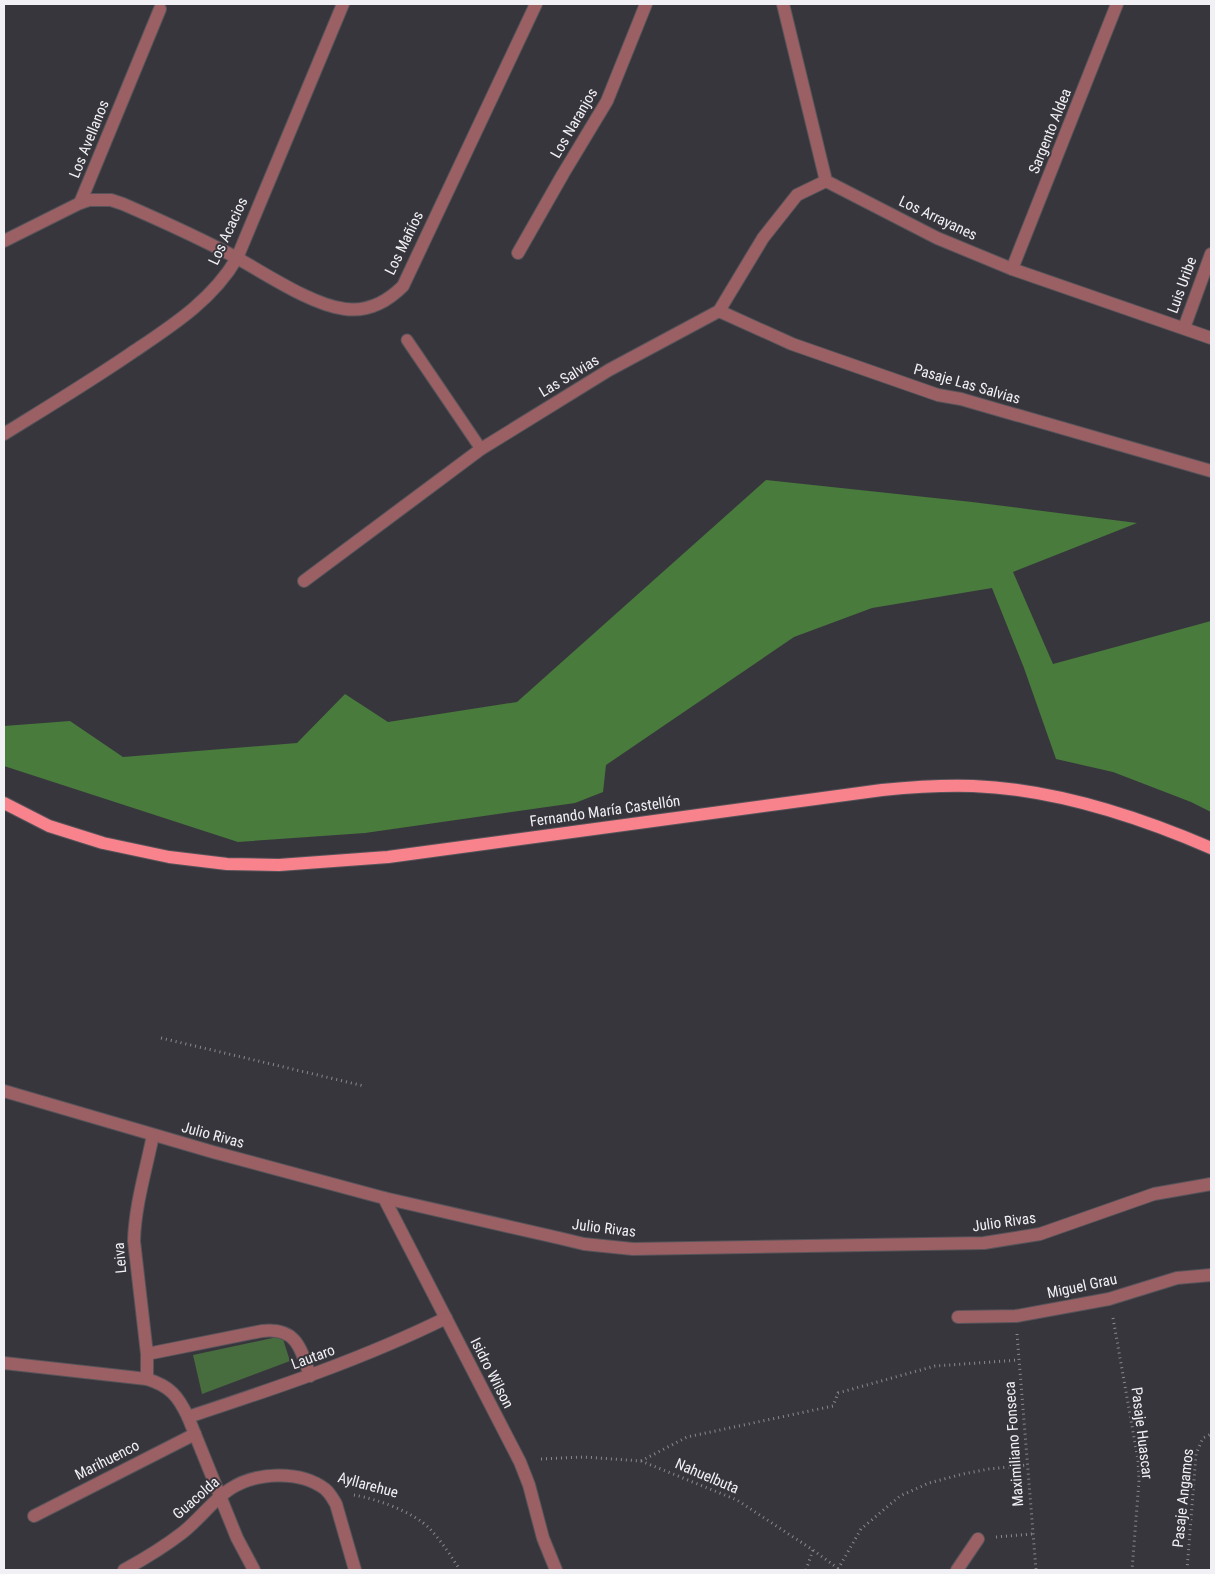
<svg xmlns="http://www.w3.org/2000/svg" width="1215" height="1574" font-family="'Roboto Condensed',sans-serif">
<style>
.green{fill:#476c3e}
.forest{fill:#487b3c}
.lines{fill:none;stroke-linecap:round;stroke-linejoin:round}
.lane-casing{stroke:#56545a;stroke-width:13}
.street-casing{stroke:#56545a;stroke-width:14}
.primary-casing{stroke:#56545a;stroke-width:14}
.path{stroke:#8a898f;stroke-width:3;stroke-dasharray:1 4;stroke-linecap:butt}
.lane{stroke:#9a6063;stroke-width:11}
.street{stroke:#9a6063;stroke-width:12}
.primary{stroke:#f8838c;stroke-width:12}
.labels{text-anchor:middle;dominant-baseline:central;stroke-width:4;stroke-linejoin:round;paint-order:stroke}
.street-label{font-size:15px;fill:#f1f0f4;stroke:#38363d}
</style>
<rect width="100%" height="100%" fill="#38363d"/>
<polygon class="green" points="282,1336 290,1361 202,1394 193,1355"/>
<polygon class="forest" points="766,480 972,502 1137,523 1013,572 1053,664 1211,621 1211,812 1191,802 1113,772 1056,759 1024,668 992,588 872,608 794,637 606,765 603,792 575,803 365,833 238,842 4,766 4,726 70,721 123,757 297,743 345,694 388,722 517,702"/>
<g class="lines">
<g class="lane-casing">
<polyline id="lane" points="407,340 481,449"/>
</g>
<g class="street-casing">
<g id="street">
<polyline points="783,4 826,181 937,238 1012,269 1211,338"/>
<polyline points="80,203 160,9"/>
<path d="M 4,241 L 80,203 L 89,200 L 111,200 L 123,204 C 162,221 200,238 237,258 C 266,274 312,305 345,309 C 368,312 387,302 403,286 L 536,4"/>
<polyline points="518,253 563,174 607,101 646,4"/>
<polyline points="1012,269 1117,4"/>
<polyline points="719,311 792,344 938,395 961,399 1211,471"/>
<polyline points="1184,328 1211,254"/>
<path d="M 4,434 C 46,408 89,382 130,354 C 170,327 212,301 237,258 L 343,4"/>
<polyline points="304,581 481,449 609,370 719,311 763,238 797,195 826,181"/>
<polyline points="4,1091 213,1152 384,1198 559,1238 584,1244 633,1249 984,1243 1040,1234 1154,1194 1211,1184"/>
<polyline points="384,1198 520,1462 529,1485 543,1538 556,1570"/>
<polyline points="958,1317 1016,1316 1109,1299 1177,1278 1211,1275"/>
<path d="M 147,1354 L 262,1331 C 297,1327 301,1349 310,1376"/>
<path d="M 4,1363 L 147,1379 C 170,1386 178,1396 188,1417 L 237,1538 L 254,1570"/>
<path d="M 147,1379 L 147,1354 L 134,1241 C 135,1205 146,1170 153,1135"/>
<path d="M 188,1417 C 276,1388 363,1359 446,1318"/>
<polyline points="34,1516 195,1434"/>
<path d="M 124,1570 C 144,1559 164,1547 182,1533 C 199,1520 212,1501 230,1489 C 256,1472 300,1470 325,1489 C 330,1493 333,1499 336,1504 L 355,1570"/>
<polyline points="957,1570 978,1539"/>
</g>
</g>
<g class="primary-casing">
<path id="primary" d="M 4,803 L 49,826 L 103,843 L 169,857 L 227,864 L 279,865 L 388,857 L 882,790 C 912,787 942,785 973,786 C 1055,789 1137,816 1211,848"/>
</g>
<g class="path">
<polyline points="161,1038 364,1086"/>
<polyline points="1113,1318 1138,1460 1139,1481 1132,1570"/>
<polyline points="1017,1334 1036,1570"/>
<polyline points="541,1459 584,1457 641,1461 737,1500 813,1550 840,1570"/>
<polyline points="641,1461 687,1437 833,1406 838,1393 935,1366 1019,1360"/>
<path d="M 354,1495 C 377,1499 414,1512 430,1529 C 442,1542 451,1556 460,1570"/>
<polyline points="996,1537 1032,1534"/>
<polyline points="838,1569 861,1529 900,1496 929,1483 963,1474 989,1469 1027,1465"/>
<polyline points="806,1570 813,1550"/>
<polyline points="1187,1570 1196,1454 1203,1438 1211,1434"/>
</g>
<use href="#lane" class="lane"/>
<use href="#street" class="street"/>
<use href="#primary" class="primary"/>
</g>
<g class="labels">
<g class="street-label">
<text transform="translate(574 123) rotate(-60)">Los Naranjos</text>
<text transform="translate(1050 131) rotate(-68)">Sargento Aldea</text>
<text transform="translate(89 139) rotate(-68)">Los Avellanos</text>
<text transform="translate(938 218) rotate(25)">Los Arrayanes</text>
<text transform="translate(228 231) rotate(-65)">Los Acacios</text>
<text transform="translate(404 243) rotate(-64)">Los Mañíos</text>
<text transform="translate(1182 285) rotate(-70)">Luis Uribe</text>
<text transform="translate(569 376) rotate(-31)">Las Salvias</text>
<text transform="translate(967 384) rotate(16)">Pasaje Las Salvias</text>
<text transform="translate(605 811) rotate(-8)">Fernando María Castellón</text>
<text transform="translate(213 1135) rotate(15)">Julio Rivas</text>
<text transform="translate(1004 1222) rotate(-8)">Julio Rivas</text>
<text transform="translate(604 1228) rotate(7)">Julio Rivas</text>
<text transform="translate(120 1258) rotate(-95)">Leiva</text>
<text transform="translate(1082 1286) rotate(-12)">Miguel Grau</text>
<text transform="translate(313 1357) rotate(-20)">Lautaro</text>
<text transform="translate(492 1373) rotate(63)">Isidro Wilson</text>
<text transform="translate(1142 1433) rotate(83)">Pasaje Huascar</text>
<text transform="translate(1014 1444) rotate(-94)">Maximiliano Fonseca</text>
<text transform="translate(107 1460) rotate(-27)">Marihuenco</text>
<text transform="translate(707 1476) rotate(23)">Nahuelbuta</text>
<text transform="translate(368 1485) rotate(15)">Ayllarehue</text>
<text transform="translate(196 1498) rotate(-41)">Guacolda</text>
<text transform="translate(1183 1498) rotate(-84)">Pasaje Angamos</text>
</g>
</g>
<rect width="1215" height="1574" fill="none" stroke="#f1f0f4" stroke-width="10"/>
</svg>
